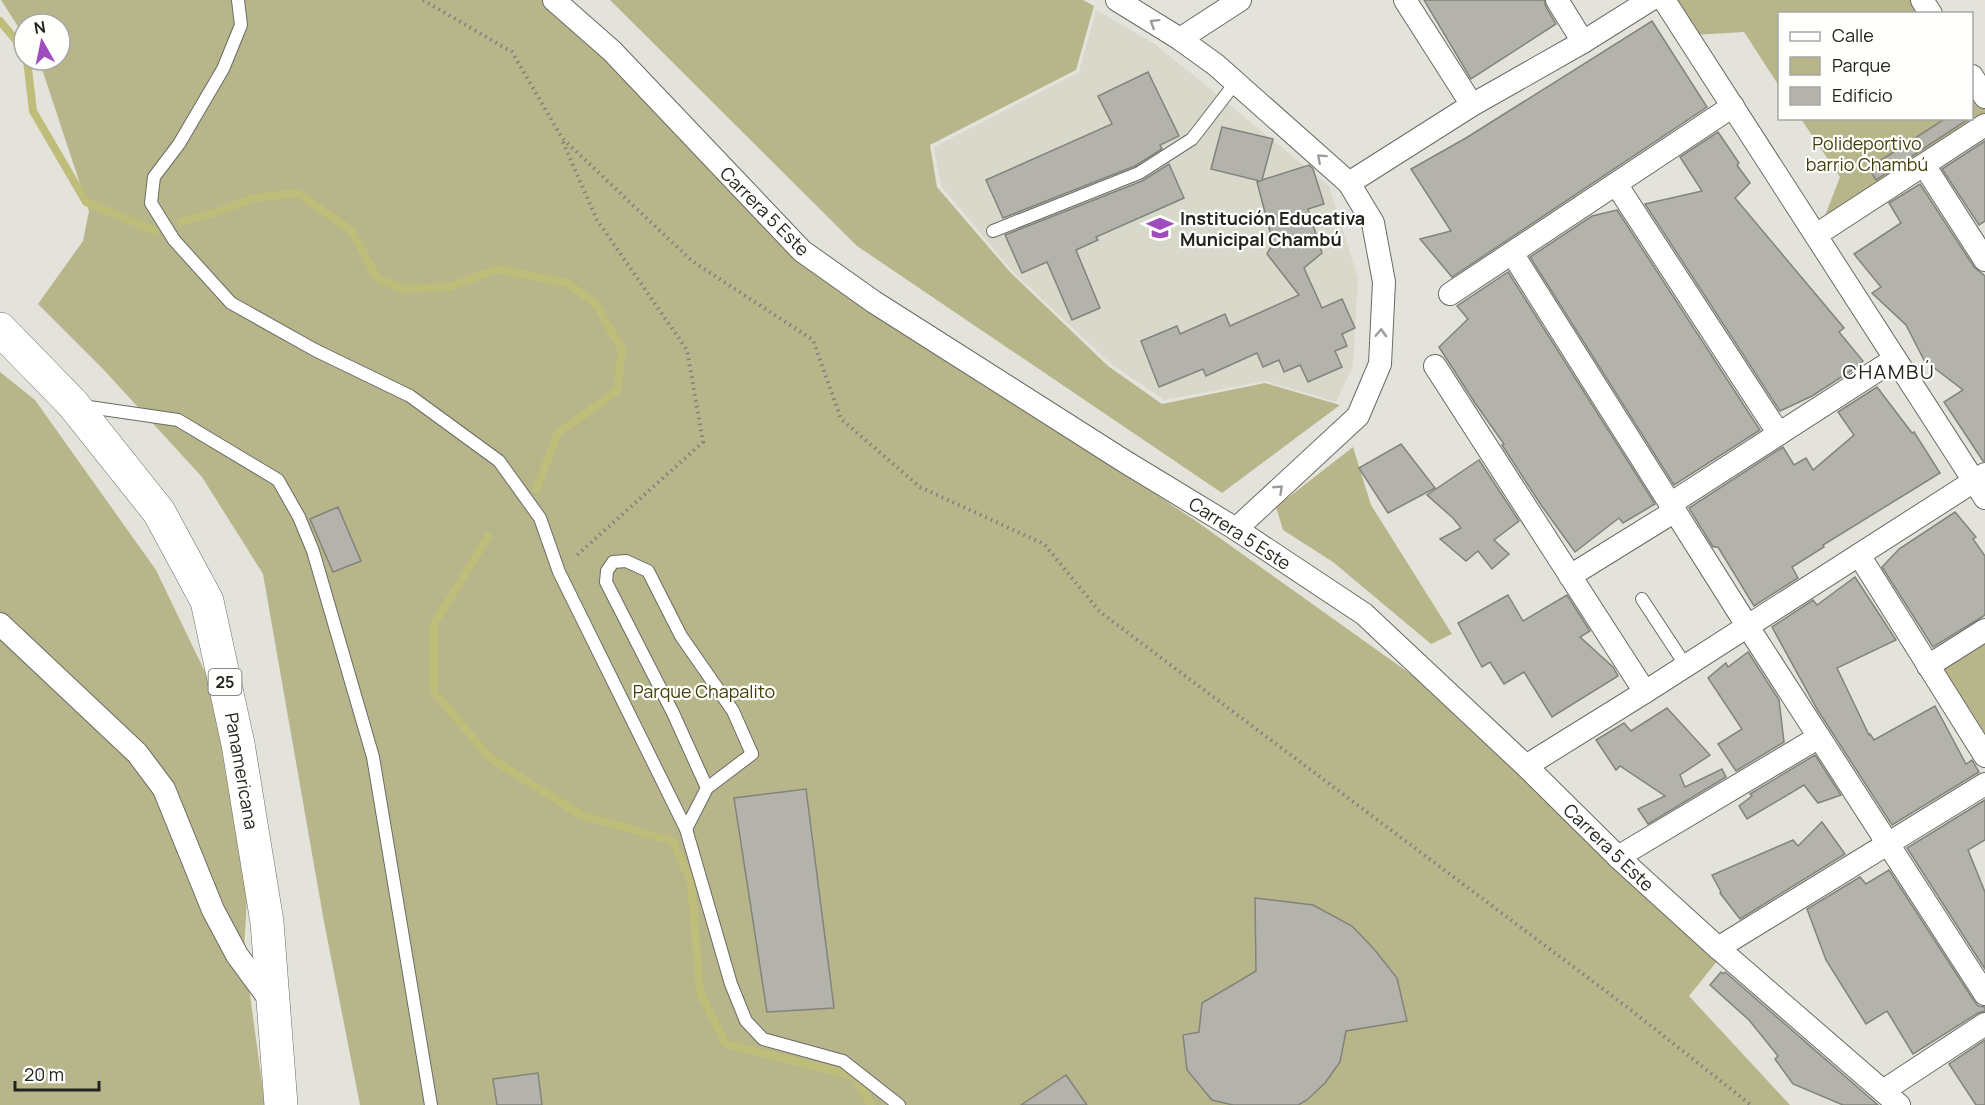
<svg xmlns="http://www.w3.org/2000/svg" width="1985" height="1105" font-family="Manrope,sans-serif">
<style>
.built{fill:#d9d9cb}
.green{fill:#b7b68a}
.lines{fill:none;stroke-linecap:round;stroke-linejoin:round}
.stream{stroke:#bfbd7a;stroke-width:8}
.building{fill:#b3b3ac;stroke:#83827c;stroke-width:1.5}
.lane-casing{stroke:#6b6b64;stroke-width:14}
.street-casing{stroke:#6b6b64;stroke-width:24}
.primary-casing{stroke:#6b6b64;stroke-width:34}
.path{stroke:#7f7f7a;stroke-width:4;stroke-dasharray:1.5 4.5;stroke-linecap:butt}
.lane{stroke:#fff;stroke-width:12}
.street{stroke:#fff;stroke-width:22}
.primary{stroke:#fff;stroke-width:33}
.oneway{stroke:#9c9c9b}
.labels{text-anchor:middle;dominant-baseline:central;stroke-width:4.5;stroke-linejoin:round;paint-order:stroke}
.shield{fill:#fffffe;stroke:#656563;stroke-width:1.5}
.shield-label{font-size:16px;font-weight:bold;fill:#232320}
.park-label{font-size:18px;fill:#413e09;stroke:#fffffe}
.street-label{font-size:18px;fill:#232320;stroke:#fffffe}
.poi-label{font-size:18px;font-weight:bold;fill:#232320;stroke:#fffffe;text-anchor:start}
.neighbourhood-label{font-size:20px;letter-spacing:1.5px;fill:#232320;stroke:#fffffe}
</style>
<rect width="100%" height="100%" fill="#e3e3dc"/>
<polygon class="built" points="1096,10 1155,44 1329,186 1358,278 1353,366 1336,402 1265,381 1164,400 1110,363 1012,271 941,186 934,147 1079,72"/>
<g class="green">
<polygon points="1,0 542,0 624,68 862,299 1196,521 1419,680 1718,960 1689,996 1790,1105 360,1105 324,922 263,574 202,477 103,369 38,304 83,241 89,211 39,60 60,60 60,24 24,24 24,36"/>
<polygon points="610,0 1083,0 1094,6 1076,70 930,145 937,187 1010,272 1108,366 1162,404 1265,383 1340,405 1222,493 857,246"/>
<polygon points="1671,0 1916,0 1925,13 1780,14 1779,86 1744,32 1694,35"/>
<polygon points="1972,87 1985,108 1985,117 1821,226 1840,177 1801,119 1972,118"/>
<polygon points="0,372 35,400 156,570 254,774 244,951 265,1105 0,1105"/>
<polygon points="1353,447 1371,505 1452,634 1431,644 1333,562 1283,530 1276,507"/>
<polygon points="1985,636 1985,749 1936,668"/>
</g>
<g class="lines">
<g class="stream">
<polyline points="0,21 24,50"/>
<polyline points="27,60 33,111 86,202 155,231"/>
<polyline points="181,222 217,212 254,198 298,193 352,231 377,278 403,289 449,287 497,269 567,283 596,304 622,350 617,391 558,433 536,489"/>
<polyline points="488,537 434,624 434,692 490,758 581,815 673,841 691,882 700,993 726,1044 855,1076 871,1105"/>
</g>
</g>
<g class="building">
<polygon points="1424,0 1544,0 1546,7 1556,24 1471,79"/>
<polygon points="1652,21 1707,107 1452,277 1420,239 1451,231 1411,169 1466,138"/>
<polygon points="1148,72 1179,136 1160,145 1162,149 1135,166 1003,218 986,180 1112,124 1098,96"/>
<polygon points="1946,118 1970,118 1876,180 1869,168"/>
<polygon points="1222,127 1273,139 1262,180 1309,165 1313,169 1324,204 1308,209 1322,253 1304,268 1322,308 1342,299 1355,328 1342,334 1347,346 1335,351 1342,367 1308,382 1300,365 1284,372 1279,360 1263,367 1257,353 1206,376 1203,369 1159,387 1141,341 1177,326 1180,334 1225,314 1230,326 1299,295 1267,254 1273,243 1257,182 1260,181 1211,169"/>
<polygon points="1718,132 1739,163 1737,165 1750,183 1735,198 1844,328 1839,332 1863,361 1859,364 1860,365 1812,396 1780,411 1645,204 1702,191 1680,157"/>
<polygon points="1985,141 1985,221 1979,225 1942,169"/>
<polygon points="1169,164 1184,198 1096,237 1098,240 1076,250 1100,308 1072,320 1047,262 1022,273 1005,235 1142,181"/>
<polygon points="1920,184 1974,267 1985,276 1985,461 1983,461 1944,402 1963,390 1924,360 1906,325 1872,293 1881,287 1854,254 1901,223 1889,203"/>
<polygon points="1617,210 1760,430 1674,485 1530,257 1592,216"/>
<polygon points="1508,272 1655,504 1623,523 1619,518 1575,552 1541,505 1502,445 1504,444 1475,403 1439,347 1468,319 1457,306"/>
<polygon points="1877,387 1912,433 1914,432 1940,473 1823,545 1824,547 1792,567 1798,578 1754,606 1718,547 1713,547 1689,508 1783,447 1794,465 1806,458 1813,470 1854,435 1838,412"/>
<polygon points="1401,444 1435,488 1388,513 1359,468"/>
<polygon points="1479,460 1519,521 1494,540 1509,554 1492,569 1478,551 1466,561 1440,539 1461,528 1453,518 1427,495"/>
<polygon points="338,507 361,561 333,572 310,519"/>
<polygon points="1955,512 1976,537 1973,539 1985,556 1985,615 1933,647 1882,567 1899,549"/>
<polygon points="1855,577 1896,640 1837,668 1869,735 1870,734 1874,740 1935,706 1966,764 1972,760 1979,772 1892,825 1817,709 1772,627 1813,600 1817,605"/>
<polygon points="1508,595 1523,621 1567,595 1590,631 1580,637 1613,667 1618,676 1552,717 1524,672 1504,684 1490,662 1482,667 1458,623"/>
<polygon points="1748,652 1779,700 1784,742 1736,771 1718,744 1742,729 1708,678 1726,663 1728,667"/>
<polygon points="1667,708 1710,755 1680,775 1685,787 1722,769 1726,777 1648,824 1638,809 1665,796 1620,766 1616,770 1596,740 1624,723 1631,731"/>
<polygon points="1815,755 1841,795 1818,803 1804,785 1747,819 1739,806 1752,796 1750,794"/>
<polygon points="806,789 834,1008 767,1012 734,798"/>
<polygon points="1985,800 1985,840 1968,850 1985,892 1985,969 1907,848"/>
<polygon points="1822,822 1845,854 1740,919 1720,893 1721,892 1712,875 1793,840 1798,846"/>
<polygon points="1889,870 1974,1001 1978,1006 1985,1007 1985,1011 1978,1013 1913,1054 1887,1011 1866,1024 1826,960 1807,909 1860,877 1866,884"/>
<polygon points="1255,898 1313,905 1352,926 1374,949 1397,978 1407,1021 1346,1031 1340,1062 1325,1083 1307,1100 1298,1105 1233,1105 1212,1100 1187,1070 1183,1035 1199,1032 1202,1003 1256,971"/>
<polygon points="1721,972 1723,974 1725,972 1878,1105 1843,1105 1793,1084 1775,1059 1778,1056 1749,1020 1710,985"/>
<polygon points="1985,1040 1985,1105 1976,1105 1949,1064"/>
<polygon points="538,1073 542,1105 497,1105 493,1079"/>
<polygon points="1066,1075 1087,1105 1021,1105"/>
</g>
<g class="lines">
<g class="lane-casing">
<g id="lane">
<polyline points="238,0 241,25 223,69 179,144 154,177 151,203 174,240 231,303 315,350 410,396 499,461 540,518 559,572 686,829 731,984 746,1021 763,1039 843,1061 899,1105"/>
<polyline points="993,231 1139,173 1192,139 1236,82"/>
<polyline points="82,406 178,420 278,480 299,517 313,551 373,757 431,1105"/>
<polyline points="1642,599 1686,666"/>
<polyline points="686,829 707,788 752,754 733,711 681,636 648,571 626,561 613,562 607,571 606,582 673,713 707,788"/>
</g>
</g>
<g class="street-casing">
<g id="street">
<polyline points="554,0 612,51 802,251 874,302 1124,461 1236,529 1364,614 1526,766 1618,857 1718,948 1899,1105"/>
<polyline points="1117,0 1180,39 1216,65 1349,183 1373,223 1384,282 1380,364 1358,416 1236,529"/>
<polyline points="1405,0 1472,105"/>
<polyline points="1557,0 1583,42"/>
<polyline points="1664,0 1985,498"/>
<polyline points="1922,0 1931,14"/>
<polyline points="1180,39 1240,0"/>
<polyline points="1972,76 1985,97"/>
<polyline points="1924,165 1985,260"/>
<polyline points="1349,183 1472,105 1583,42 1650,0"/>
<polyline points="1616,184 1779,434"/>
<polyline points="1816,235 1985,125"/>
<polyline points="1512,253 1748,627 1985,994"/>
<polyline points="1450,294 1733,106"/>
<polyline points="1435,366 1645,692"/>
<polyline points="1670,504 1895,359"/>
<polyline points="1859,555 1985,756"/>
<polyline points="1570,576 1675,511"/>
<polyline points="0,624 137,753 164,789 213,910 237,955 273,1004"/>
<polyline points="1928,666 1985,630"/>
<polyline points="1526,766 1645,692 1985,474"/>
<polyline points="1618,857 1819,737"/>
<polyline points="1718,948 1985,784"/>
<polyline points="1883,1091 1985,1024"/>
</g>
</g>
<g class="primary-casing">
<polyline id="primary" points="0,329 73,404 159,512 207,601 238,744 267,922 281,1105"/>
</g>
<g class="path">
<polyline points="423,0 512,52 562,138 692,261 813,340 841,419 920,487 1044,544 1100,612 1627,1007 1751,1105"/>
<polyline points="563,142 597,220 687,350 703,442 575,557"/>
</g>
<use href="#lane" class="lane"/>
<use href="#street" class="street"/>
<use href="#primary" class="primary"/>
</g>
<defs><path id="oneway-chevron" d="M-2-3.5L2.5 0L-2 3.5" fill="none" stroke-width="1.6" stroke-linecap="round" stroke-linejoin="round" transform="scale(1.5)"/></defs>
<g class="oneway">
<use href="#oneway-chevron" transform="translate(1154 23) rotate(-148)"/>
<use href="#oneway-chevron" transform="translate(1321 158) rotate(-138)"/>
<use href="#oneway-chevron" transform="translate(1381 333) rotate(-87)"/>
<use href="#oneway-chevron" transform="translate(1279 489) rotate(-43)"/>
</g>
<defs>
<g id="school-bare" transform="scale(2.07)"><path d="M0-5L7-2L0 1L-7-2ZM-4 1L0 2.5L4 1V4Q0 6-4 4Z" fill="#9f4dbc" stroke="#fffffe" stroke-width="2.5" paint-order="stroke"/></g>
</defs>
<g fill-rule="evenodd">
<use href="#school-bare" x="1160" y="228"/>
</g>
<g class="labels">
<rect class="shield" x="208.5" y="669" width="33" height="26" rx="4.5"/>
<g class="shield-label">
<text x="225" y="682">25</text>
</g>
<g class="park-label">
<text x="1867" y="143">Polideportivo<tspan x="1867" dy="21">barrio Chambú</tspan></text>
<text x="704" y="691">Parque Chapalito</text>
</g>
<g class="street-label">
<text transform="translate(765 211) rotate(45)">Carrera 5 Este</text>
<text transform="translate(1240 533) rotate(33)">Carrera 5 Este</text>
<text transform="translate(242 771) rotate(80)">Panamericana</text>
<text transform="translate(1609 847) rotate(44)">Carrera 5 Este</text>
</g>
<g class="poi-label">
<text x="1180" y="218">Institución Educativa<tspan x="1180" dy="21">Municipal Chambú</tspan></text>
</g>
<g class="neighbourhood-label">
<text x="1889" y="371">CHAMBÚ</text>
</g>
</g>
<rect x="1778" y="12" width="195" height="108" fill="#fffffe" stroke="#a7a7a5" stroke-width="1.5"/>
<rect x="1790" y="32" width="30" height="9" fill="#ffffff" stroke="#a7a7a5" stroke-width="1.5"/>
<text x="1832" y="42" font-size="18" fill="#232320">Calle</text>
<rect x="1790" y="57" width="30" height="18" fill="#b7b68a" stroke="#a7a7a5" stroke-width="1.5"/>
<text x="1832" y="72" font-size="18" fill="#232320">Parque</text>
<rect x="1790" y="87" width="30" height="18" fill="#b3b3ac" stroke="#a7a7a5" stroke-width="1.5"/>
<text x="1832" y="102" font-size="18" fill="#232320">Edificio</text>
<g transform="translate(42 42) rotate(351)"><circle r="28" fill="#fffffe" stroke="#a7a7a5" stroke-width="1.5"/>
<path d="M0-4.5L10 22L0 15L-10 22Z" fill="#9f4dbc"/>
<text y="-9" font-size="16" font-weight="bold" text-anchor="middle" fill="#232320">N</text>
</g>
<path d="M15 1081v9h84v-9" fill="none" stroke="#232320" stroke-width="3"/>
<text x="24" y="1081" font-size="18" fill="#232320" stroke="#fffffe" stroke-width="4.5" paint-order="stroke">20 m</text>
</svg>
